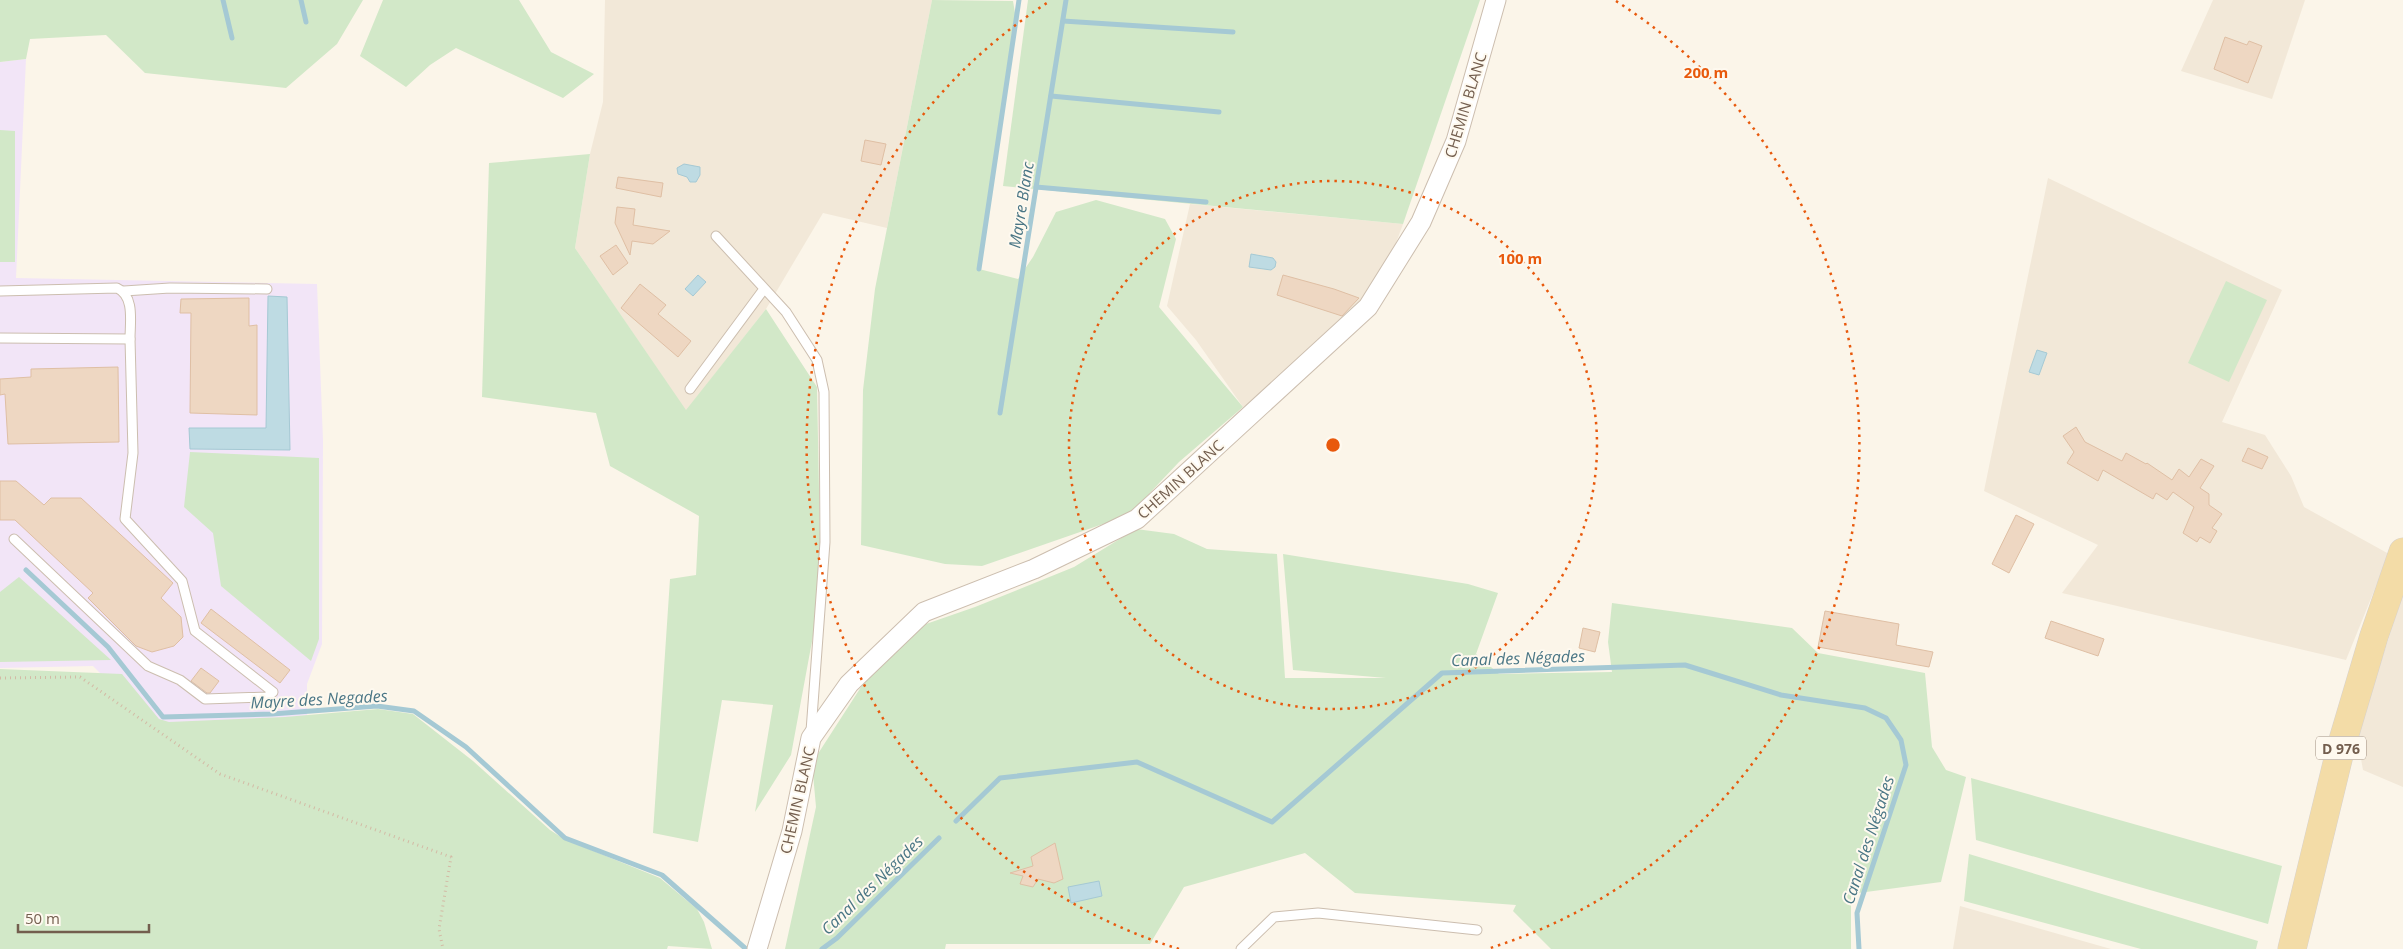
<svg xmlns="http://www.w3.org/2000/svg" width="2403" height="949" font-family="'Open Sans',sans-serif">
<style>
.residential{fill:#f2e8d8}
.education{fill:#f2e5f7}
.green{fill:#d2e8c8}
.water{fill:#bedbe3;stroke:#a5c9d4}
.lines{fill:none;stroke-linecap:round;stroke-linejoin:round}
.stream{stroke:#a5c9d4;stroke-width:5}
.building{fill:#eed7c2;stroke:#dfbfa4}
.service-casing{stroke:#ccbeaf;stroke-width:11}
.minor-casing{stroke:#ccbeaf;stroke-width:21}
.primary-casing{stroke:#d8d2cd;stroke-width:29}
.path{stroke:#d3baa5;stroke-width:3;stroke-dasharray:1 4;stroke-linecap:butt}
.service{stroke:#fff;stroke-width:9}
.minor{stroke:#fff;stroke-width:19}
.primary{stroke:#f3dca7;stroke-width:28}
.ring{fill:none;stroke:#e8590c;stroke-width:2.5;stroke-dasharray:2.5 5}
.labels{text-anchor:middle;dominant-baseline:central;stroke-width:4;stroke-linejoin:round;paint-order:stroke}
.shield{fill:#fef9ef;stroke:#9d8c7e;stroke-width:1}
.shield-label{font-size:14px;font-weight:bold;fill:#735e4e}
.street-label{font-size:15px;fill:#735e4e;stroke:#fef9ef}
.water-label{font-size:16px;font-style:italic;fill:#4a7685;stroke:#fef9ef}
.centre{fill:#e8590c;stroke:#fef9ef;stroke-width:2.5}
.ring-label{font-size:15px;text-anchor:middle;font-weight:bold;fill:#e8590c;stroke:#fef9ef;stroke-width:4;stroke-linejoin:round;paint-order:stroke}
</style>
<rect width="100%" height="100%" fill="#fbf5e9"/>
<g class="residential">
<polygon points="605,0 932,0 887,228 823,213 766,309 686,411 575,248 590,154 603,102"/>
<polygon points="2213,0 2305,0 2272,99 2181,71"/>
<polygon points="2048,178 2282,290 2222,422 2265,435 2291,476 2304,507 2389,554 2346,660 2062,593 2098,545 1984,491"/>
<polygon points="1190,204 1403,224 1390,259 1358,311 1268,391 1243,407 1196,340 1167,306"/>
<polygon points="2403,594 2403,787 2363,770 2357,736"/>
<polygon points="1960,906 2111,949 1953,949"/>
</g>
<polygon class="education" points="26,59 16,278 317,284 323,441 322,644 307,684 307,728 158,731 93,666 0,668 0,62"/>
<g class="green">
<polygon points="0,0 363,0 337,44 286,88 145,73 106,35 30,39 26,59 0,62"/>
<polygon points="383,0 519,0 551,52 594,74 563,98 456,48 430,65 406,87 360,56"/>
<polygon points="932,0 1013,1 1016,19 979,269 1018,279 1033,257 1056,212 1096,200 1165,219 1176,239 1159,307 1243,407 1179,462 1129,515 982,566 945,564 861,545 863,390 875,289"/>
<polygon points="1028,0 1480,0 1403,224 1003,186"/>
<polygon points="0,130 15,131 15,262 0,262"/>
<polygon points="590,154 575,248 686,410 766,309 817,387 820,542 815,625 791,755 755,812 773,705 722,700 698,842 653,833 670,579 696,575 699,516 610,466 596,413 482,397 489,163"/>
<polygon points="2226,281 2267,300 2229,382 2188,363"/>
<polygon points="190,452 319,458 319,639 311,661 221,586 213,533 184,507"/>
<polygon points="1136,529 1174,534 1207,549 1277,554 1285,678 1386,678 1293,670 1283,554 1468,584 1498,593 1476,654 1499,674 1612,672 1608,642 1612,603 1792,628 1818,653 1925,673 1932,747 1946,770 1966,777 1941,882 1851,894 1851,949 1551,949 1513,911 1516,905 1355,893 1305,853 1184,887 1150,944 946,944 945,949 785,949 816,807 812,763 872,670 926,624 975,607 1074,567"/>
<polygon points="19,577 111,660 0,662 0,592"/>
<polygon points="0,669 122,674 159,719 169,722 285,717 378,709 413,714 473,761 550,830 564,839 660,878 697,909 704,922 712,949 668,946 667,949 0,949"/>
<polygon points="1971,778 2282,866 2268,924 1976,840"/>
<polygon points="1969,854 2258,941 2256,949 2141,949 1964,901"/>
</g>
<g class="water">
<polygon points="684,164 700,167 700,175 696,182 690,182 687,177 678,174 677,168"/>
<polygon points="1251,254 1273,258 1276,262 1275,267 1271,270 1249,267"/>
<polygon points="698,275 706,282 693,296 685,289"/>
<polygon points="268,296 287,297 290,450 190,449 189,428 266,428"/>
<polygon points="2037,350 2047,353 2039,375 2029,372"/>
<polygon points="1099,881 1102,896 1071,903 1068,887"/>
</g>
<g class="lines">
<g class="stream">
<polyline points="223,0 232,38"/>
<polyline points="301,0 306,22"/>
<polyline points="1063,21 1233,32"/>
<polyline points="1051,96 1219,112"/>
<polyline points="1036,187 1206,202"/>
<polyline points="979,269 1019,0"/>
<polyline points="1000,413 1066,0"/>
<polyline points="26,570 108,647 163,717 272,714 377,706 414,711 466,747 565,838 662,875 746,949"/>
<polyline points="956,821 1000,778 1137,762 1272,822 1442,673 1685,665 1781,695 1865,708 1886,718 1901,740 1906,765 1857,913 1859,949"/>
<polyline points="822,949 837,938 939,838"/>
</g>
</g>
<g class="building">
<polygon points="2225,37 2247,45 2249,41 2262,46 2248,83 2214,69"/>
<polygon points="865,140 886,144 881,165 861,161"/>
<polygon points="618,177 663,183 661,197 616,188"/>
<polygon points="617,207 635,209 633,225 670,231 653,244 632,241 630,255 615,223"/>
<polygon points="616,245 628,263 613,275 600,256"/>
<polygon points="1283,275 1334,289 1359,298 1342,316 1277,295"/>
<polygon points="640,284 666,305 658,314 691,341 678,357 621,308"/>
<polygon points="249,298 249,326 257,325 257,415 190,413 191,313 180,313 181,299"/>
<polygon points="118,367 119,442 8,444 5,394 0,395 0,379 31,377 31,369"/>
<polygon points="2076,427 2085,442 2122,461 2126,453 2146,464 2147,463 2172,480 2179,469 2189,477 2201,459 2214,466 2200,488 2209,494 2209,505 2222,514 2212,528 2217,531 2210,543 2200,537 2197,542 2183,533 2194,507 2173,492 2167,500 2156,493 2153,499 2103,470 2098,481 2067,463 2074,452 2063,436"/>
<polygon points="2248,448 2268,457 2262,469 2242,461"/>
<polygon points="0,481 16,481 44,505 51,498 81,498 173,583 161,598 181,617 183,637 174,646 152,652 136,646 88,598 93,593 15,520 0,520"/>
<polygon points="2016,515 2034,524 2009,573 1992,564"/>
<polygon points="211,609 290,670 280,683 201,623"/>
<polygon points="1825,611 1899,624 1896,645 1933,652 1929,667 1818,647"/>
<polygon points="2051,621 2104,639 2098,656 2045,638"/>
<polygon points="1583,628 1600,632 1595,652 1579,648"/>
<polygon points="201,668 219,681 210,693 207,693 191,681"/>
<polygon points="1055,843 1063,879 1054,883 1038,879 1033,887 1020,884 1023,876 1010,873 1033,866 1031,857"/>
</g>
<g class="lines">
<g class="service-casing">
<g id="service">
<polyline points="716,236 786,312 817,360 824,392 825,542 811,731"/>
<path d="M 0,291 L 117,288 C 135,296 130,322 130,339 L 0,338"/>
<polyline points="124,291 170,288 267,289"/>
<polyline points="690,389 764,289"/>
<polyline points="14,539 148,666 180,680 205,699 267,697 273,692 195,631 182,581 125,519 133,453 130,339"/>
<polyline points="1241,949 1274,917 1318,913 1477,930"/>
</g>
</g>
<g class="minor-casing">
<polyline id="minor" points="757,949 792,831 811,738 849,684 924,612 1034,569 1137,519 1368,307 1421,222 1456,141 1496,0"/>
</g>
<g class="primary-casing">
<polyline id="primary" points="2292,949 2341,747 2374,636 2403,552"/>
</g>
<polyline class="path" points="0,678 80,677 220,774 451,857 439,929 443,949"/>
<use href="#service" class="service"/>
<use href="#minor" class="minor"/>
<use href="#primary" class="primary"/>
</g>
<g class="ring">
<circle cx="1333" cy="445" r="264"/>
<path d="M1179 949A527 527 0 0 1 1050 1M1616 1A527 527 0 0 1 1487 949"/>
</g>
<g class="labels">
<rect class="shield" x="2316" y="736.5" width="50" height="23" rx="4"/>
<g class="shield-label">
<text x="2341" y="748">D 976</text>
</g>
<g class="street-label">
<text transform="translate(1465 105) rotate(-73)">CHEMIN BLANC</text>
<text transform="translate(1180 479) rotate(-42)">CHEMIN BLANC</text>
<text transform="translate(797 800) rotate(-77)">CHEMIN BLANC</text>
</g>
<g class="water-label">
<text transform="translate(1021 205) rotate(-81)">Mayre Blanc</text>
<text transform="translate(1518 658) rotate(-2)">Canal des Négades</text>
<text transform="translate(319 699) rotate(-3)">Mayre des Negades</text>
<text transform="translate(1868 840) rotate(-72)">Canal des Négades</text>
<text transform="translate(872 885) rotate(-44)">Canal des Négades</text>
</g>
</g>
<circle cx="1333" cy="445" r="8" class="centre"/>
<g class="ring-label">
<text x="1706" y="78">200 m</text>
<text x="1520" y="264">100 m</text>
</g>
<path d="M18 924v8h131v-8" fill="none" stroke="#735e4e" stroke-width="2.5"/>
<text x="25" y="924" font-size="15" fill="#735e4e" stroke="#fef9ef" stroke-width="4" paint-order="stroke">50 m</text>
</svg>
